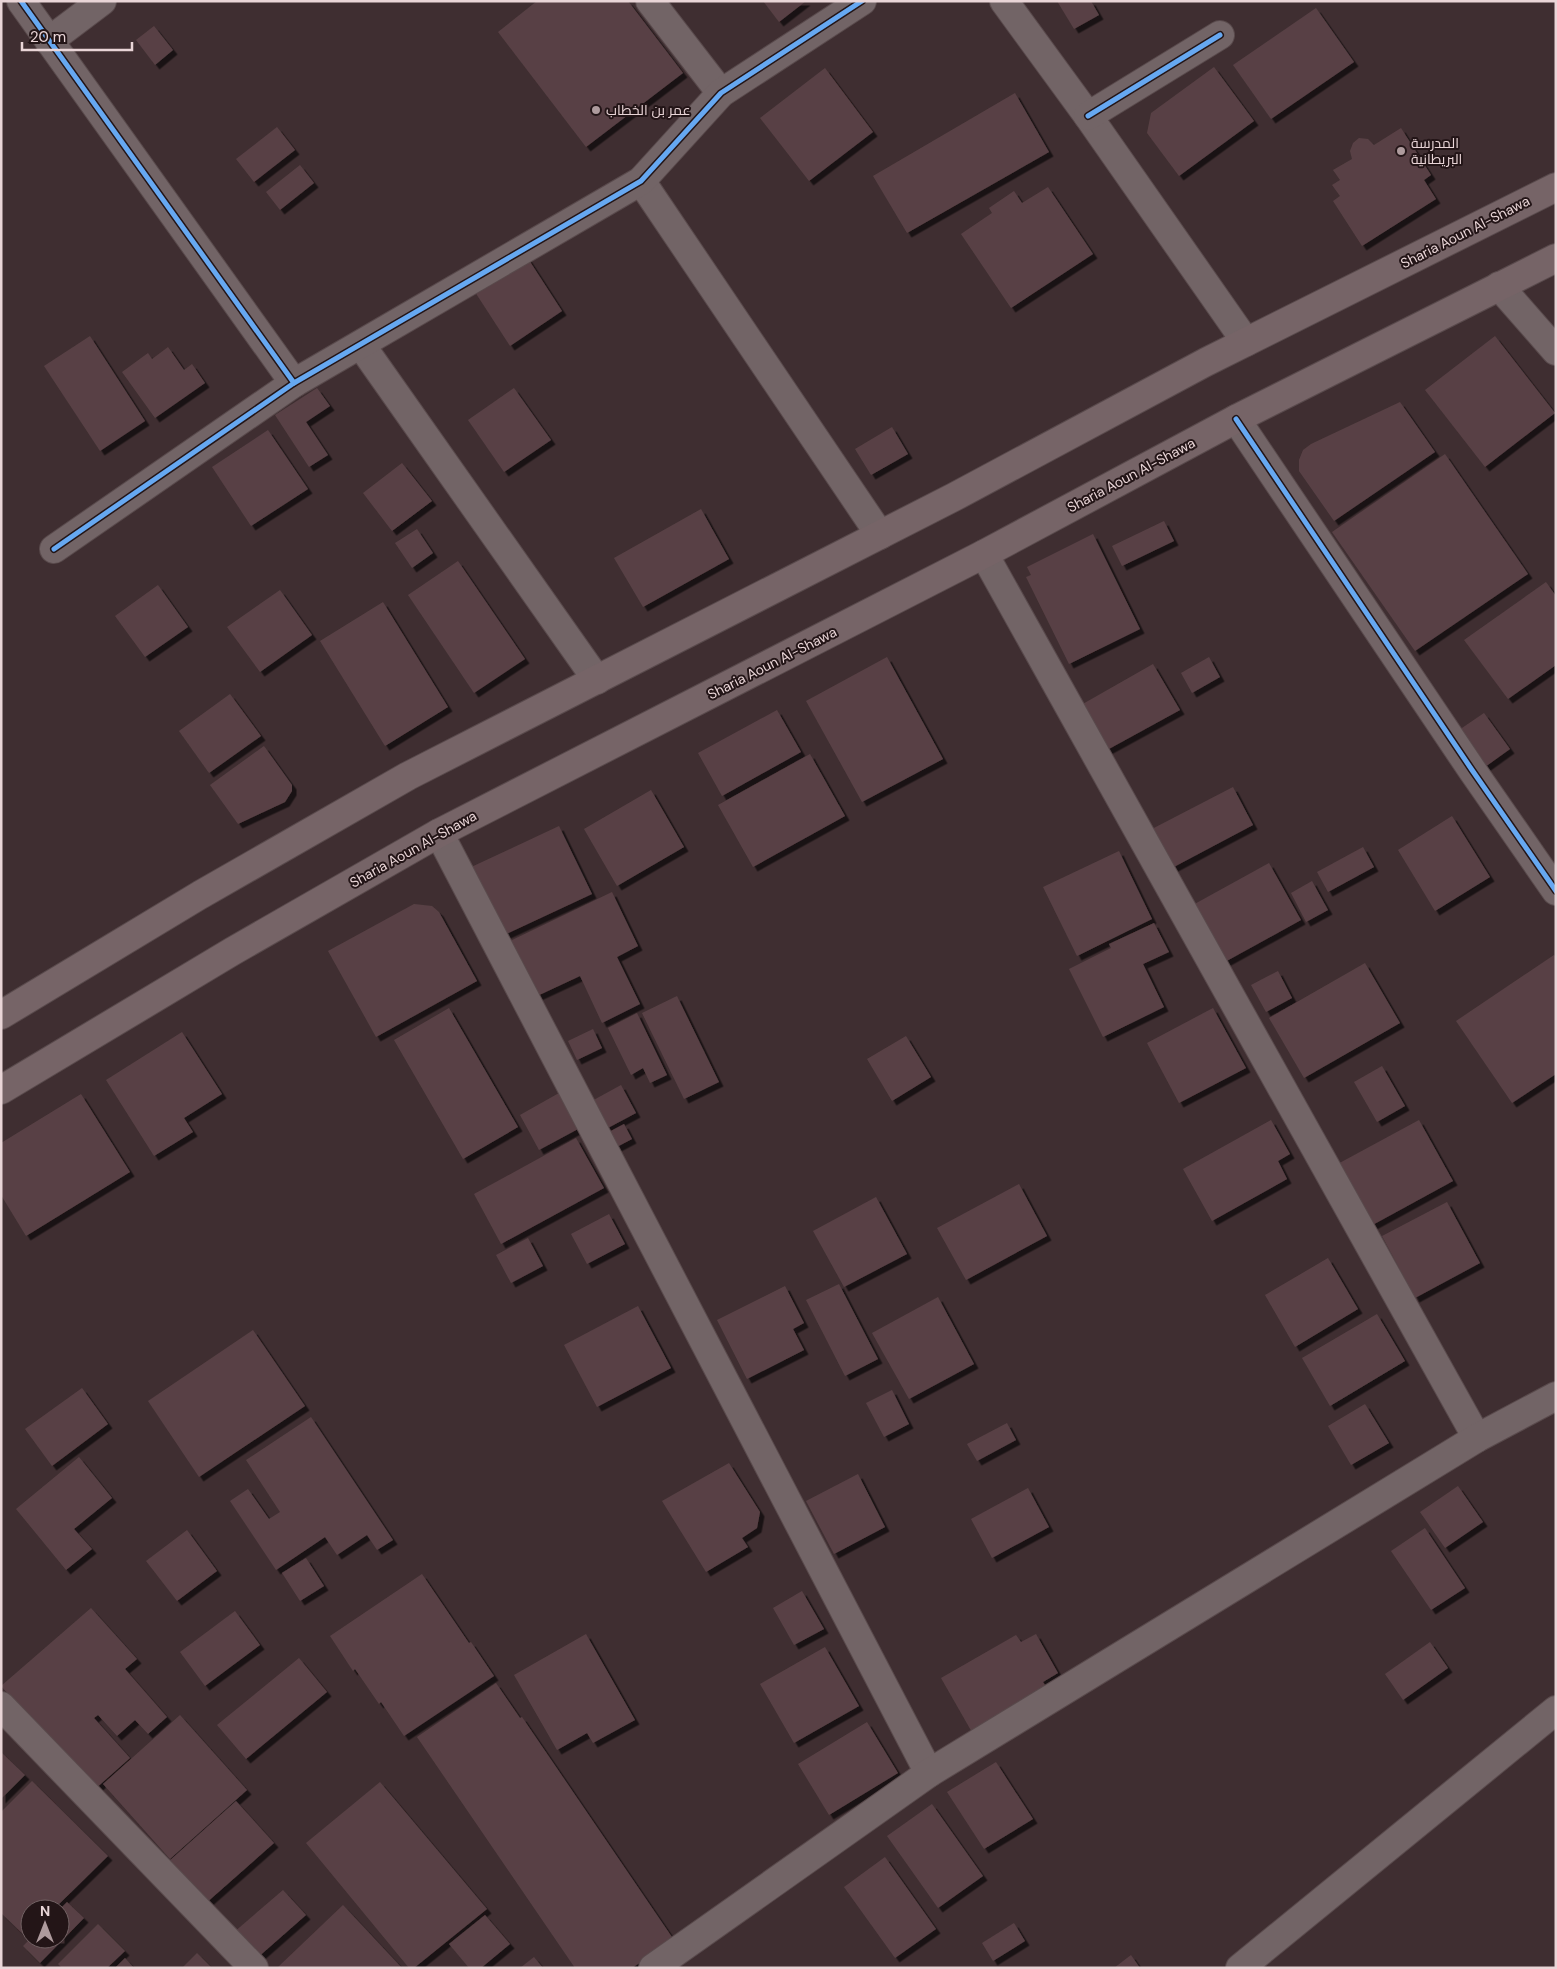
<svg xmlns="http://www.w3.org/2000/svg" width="1557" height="1969" font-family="'DM Sans',Cairo,sans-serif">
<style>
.building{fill:#584145;filter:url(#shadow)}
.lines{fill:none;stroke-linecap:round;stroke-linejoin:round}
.minor-casing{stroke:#594a4c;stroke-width:30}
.major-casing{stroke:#594a4c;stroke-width:30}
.minor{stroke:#726466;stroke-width:28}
.major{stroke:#766467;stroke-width:28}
.cycleway-casing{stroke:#231517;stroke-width:8}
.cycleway{stroke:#66a8f1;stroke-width:5}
.poi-dot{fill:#ae9b9d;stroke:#231517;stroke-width:2}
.labels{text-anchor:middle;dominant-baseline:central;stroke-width:4;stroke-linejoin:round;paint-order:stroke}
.poi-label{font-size:14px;fill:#e9d5d7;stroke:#231517;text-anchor:start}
.street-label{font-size:14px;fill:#e9d5d7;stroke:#231517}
</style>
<defs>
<filter id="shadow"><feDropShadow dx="4.5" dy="4.5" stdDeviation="0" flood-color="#0009"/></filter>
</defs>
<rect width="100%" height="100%" fill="#3f2e31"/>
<g class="building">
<polygon points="537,1 628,1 683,73 586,147 498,32"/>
<polygon points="763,1 806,1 779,22"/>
<polygon points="1057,1 1091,1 1099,15 1074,29"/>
<polygon points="1316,8 1354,62 1271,119 1233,65"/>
<polygon points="154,26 173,50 155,65 136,40"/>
<polygon points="1214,67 1254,121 1179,176 1147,133 1151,113"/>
<polygon points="825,68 873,132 809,181 760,118"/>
<polygon points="1015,93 1049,152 907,233 873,176"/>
<polygon points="277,127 295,150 254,182 236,159"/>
<polygon points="1401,128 1431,175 1424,180 1436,199 1362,246 1333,201 1340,196 1332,185 1340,180 1333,170 1352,159 1350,151 1353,143 1359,138 1368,139 1374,145"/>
<polygon points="300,165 314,183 280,210 266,192"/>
<polygon points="1048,187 1093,254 1011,308 961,234 992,213 989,208 1014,191 1022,203"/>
<polygon points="527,257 562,311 510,346 475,292"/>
<polygon points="90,336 145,421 100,451 44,366"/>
<polygon points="1495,336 1555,413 1485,467 1425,390"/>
<polygon points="168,347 184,370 192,364 205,383 155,418 122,372 148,353 152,359"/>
<polygon points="317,388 330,406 306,422 328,455 309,467 275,415"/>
<polygon points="514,388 551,440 504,472 468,420"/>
<polygon points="1400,402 1435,452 1334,521 1299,471 1299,460 1303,450 1311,444"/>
<polygon points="892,427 908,454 871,475 855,449"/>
<polygon points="268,430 308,489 251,526 212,467"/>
<polygon points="1445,454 1528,574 1415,651 1332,532"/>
<polygon points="402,463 432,501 392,531 363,493"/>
<polygon points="701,509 729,559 643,607 614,558"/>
<polygon points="1164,521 1174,541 1122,566 1112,546"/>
<polygon points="417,529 433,553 412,568 395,543"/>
<polygon points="1093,534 1140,629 1069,664 1026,577 1031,575 1027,567"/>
<polygon points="458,561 525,659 474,693 408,595"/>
<polygon points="1546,582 1556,596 1556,665 1508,699 1464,640"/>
<polygon points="158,585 188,627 145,657 115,616"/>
<polygon points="280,590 312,635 260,672 227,627"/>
<polygon points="383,602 448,707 385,746 320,641"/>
<polygon points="887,657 943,759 862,802 806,701"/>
<polygon points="1209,657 1220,677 1192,693 1181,673"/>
<polygon points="1153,664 1180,710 1107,750 1081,705"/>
<polygon points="230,694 261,736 209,773 179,731"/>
<polygon points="777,710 801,752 722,796 698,753"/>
<polygon points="1484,713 1510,749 1485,767 1459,730"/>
<polygon points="264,746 292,785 292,791 285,802 238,824 210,785"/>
<polygon points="810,754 845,816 753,867 718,805"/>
<polygon points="1233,787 1253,825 1170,869 1150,830"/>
<polygon points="651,790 684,847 617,886 584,829"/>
<polygon points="1452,816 1490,877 1435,911 1398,850"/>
<polygon points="559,826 592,894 500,937 467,869"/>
<polygon points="1363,847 1374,867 1328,892 1317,872"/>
<polygon points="1119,851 1152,919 1077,956 1043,887"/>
<polygon points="1269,863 1301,920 1223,963 1191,906"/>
<polygon points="1312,881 1328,910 1306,922 1291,893"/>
<polygon points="612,892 638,946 617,957 640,1004 602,1023 580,976 535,997 508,942"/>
<polygon points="414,904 432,906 439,912 477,981 376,1037 328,951"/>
<polygon points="1154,923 1169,952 1143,964 1164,1007 1103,1037 1069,969 1111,948 1109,944"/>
<polygon points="1554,955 1556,957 1556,1074 1512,1103 1456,1021"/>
<polygon points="1365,963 1400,1023 1304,1078 1269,1018"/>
<polygon points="1278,971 1292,998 1266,1012 1251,985"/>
<polygon points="677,996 719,1082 684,1099 642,1013"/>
<polygon points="449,1008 518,1127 463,1159 394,1040"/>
<polygon points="1213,1008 1246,1068 1179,1103 1147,1043"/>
<polygon points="637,1013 667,1075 650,1083 643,1068 631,1075 608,1028"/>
<polygon points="593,1029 602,1048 577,1060 568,1041"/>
<polygon points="182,1032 222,1094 184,1118 193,1132 154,1156 106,1080"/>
<polygon points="906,1036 931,1077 892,1101 867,1059"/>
<polygon points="1382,1066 1405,1106 1377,1122 1354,1082"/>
<polygon points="621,1085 636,1113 606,1129 590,1102"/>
<polygon points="559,1093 578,1129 539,1150 520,1115"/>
<polygon points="81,1094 130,1172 26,1236 1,1195 1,1143"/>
<polygon points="1271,1120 1290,1154 1278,1161 1287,1179 1212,1221 1183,1169"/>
<polygon points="1419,1120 1453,1181 1367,1228 1334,1166"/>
<polygon points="624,1124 632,1139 613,1149 605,1134"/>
<polygon points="576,1138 604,1188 501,1244 474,1194"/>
<polygon points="1019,1184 1047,1236 966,1280 937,1228"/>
<polygon points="876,1197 907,1254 844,1287 813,1231"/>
<polygon points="1447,1202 1480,1263 1415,1298 1382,1236"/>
<polygon points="609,1214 625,1244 587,1264 571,1234"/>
<polygon points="528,1238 543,1266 511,1283 496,1255"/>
<polygon points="1328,1258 1358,1309 1295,1347 1265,1295"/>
<polygon points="839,1284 878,1359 845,1376 806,1300"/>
<polygon points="785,1286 804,1323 793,1329 804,1350 747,1379 717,1320"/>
<polygon points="938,1297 974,1364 909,1399 872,1333"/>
<polygon points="638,1306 671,1368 597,1407 564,1345"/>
<polygon points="1377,1314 1405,1361 1330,1406 1302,1358"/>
<polygon points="253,1330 305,1406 199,1477 148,1401"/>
<polygon points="82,1388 108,1424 52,1466 25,1429"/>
<polygon points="892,1390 909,1424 884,1437 866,1403"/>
<polygon points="1365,1404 1389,1443 1351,1465 1328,1426"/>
<polygon points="311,1417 393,1540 377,1550 367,1535 337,1555 325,1537 276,1570 230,1501 248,1489 269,1519 280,1512 246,1460"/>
<polygon points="1007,1423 1016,1440 977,1461 967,1444"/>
<polygon points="79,1457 112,1498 74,1529 92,1549 66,1570 16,1509"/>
<polygon points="729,1463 760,1512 757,1528 742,1538 748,1547 706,1572 662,1501"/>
<polygon points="858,1474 885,1527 834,1554 806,1501"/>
<polygon points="1458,1486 1483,1522 1445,1548 1420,1512"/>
<polygon points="1028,1488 1049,1527 992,1558 971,1519"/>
<polygon points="1425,1528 1465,1588 1431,1610 1391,1551"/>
<polygon points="187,1530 217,1571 177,1601 146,1561"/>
<polygon points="306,1558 324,1586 300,1601 282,1573"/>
<polygon points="422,1574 469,1643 471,1642 494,1676 404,1736 381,1702 379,1704 355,1669 353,1671 330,1636"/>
<polygon points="802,1591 824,1629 794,1645 773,1608"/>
<polygon points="91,1608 137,1659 125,1669 167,1717 148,1734 135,1720 117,1736 98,1715 94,1718 130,1758 94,1790 1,1686"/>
<polygon points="235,1611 260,1645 205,1686 180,1652"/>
<polygon points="586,1634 635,1720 593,1743 587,1733 557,1750 514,1675"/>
<polygon points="1036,1634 1058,1673 1043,1682 1049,1691 973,1734 941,1678 1016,1635 1021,1642"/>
<polygon points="1430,1642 1448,1668 1403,1700 1385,1674"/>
<polygon points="825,1647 859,1706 794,1743 760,1684"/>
<polygon points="299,1658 327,1692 246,1759 217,1725"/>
<polygon points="496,1683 520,1718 522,1717 674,1940 632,1968 575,1968 417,1737"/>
<polygon points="180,1715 247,1790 170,1859 103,1784"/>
<polygon points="867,1722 898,1773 829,1815 798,1764"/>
<polygon points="1,1752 25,1775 1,1799"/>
<polygon points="996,1762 1033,1819 984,1849 947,1792"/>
<polygon points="32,1781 108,1856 54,1909 30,1909 30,1933 26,1937 1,1913 1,1812"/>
<polygon points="380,1782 487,1909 414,1968 409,1968 306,1843"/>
<polygon points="236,1801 274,1843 205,1904 168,1862"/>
<polygon points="932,1804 983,1876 938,1908 887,1836"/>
<polygon points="885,1857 936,1929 895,1958 844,1887"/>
<polygon points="283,1890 306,1915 256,1959 233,1933"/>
<polygon points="67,1902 84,1918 40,1963 23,1946 30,1939 60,1939 60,1909"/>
<polygon points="343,1905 402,1968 277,1968"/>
<polygon points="485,1915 510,1944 481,1968 469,1968 449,1944"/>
<polygon points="1014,1923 1025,1941 993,1961 982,1943"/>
<polygon points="98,1924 125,1951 107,1968 62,1968 58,1964"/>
<polygon points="197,1953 212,1968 182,1968"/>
<polygon points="1131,1955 1140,1968 1114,1968"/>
<polygon points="534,1957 543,1968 520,1968"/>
<polygon points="125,1958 134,1968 115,1968"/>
</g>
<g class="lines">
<g class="minor-casing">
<g id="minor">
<polyline points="21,1 294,383"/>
<polyline points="650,1 721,93"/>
<polyline points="1004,1 1088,116 1246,342"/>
<polyline points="49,41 102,1"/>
<polyline points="1088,116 1220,35"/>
<polyline points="641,181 880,535"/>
<polyline points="1499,286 1556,351"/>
<polyline points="361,345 597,680"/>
<polyline points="1236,419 1472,770 1556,891"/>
<polyline points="54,549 294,383 641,181 721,93 862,1"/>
<polyline points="984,554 1477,1438"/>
<polyline points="439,833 929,1773"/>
<polyline points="1,1706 254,1968"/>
<polyline points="653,1968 929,1773 1477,1438 1556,1396"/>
<polyline points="1240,1968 1556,1710"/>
</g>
</g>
<g class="major-casing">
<g id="major">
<polyline points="1,1015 200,895 408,776 954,497 1206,362 1556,187"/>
<polyline points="1,1090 233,951 439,833 984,554 1236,419 1556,258"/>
</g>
</g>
<use href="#minor" class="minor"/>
<use href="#major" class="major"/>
<g class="cycleway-casing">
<g id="cycleway">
<polyline points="21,1 294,383"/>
<polyline points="1088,116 1220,35"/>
<polyline points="1236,419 1472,770 1556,891"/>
<polyline points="54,549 294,383 641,181 721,93 862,1"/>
</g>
</g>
<use href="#cycleway" class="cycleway"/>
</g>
<g class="poi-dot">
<circle cx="596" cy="110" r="5"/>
<circle cx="1401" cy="151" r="5"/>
</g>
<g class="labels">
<g class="poi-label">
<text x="606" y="110">عمر بن الخطاب</text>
<text x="1411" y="143">المدرسة<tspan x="1411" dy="16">البريطانية</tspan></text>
</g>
<g class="street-label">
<text transform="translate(1465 232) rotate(-27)">Sharia Aoun Al-Shawa</text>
<text transform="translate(1131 475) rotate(-28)">Sharia Aoun Al-Shawa</text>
<text transform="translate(772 663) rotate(-27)">Sharia Aoun Al-Shawa</text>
<text transform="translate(413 849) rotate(-29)">Sharia Aoun Al-Shawa</text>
</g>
</g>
<rect width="1557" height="1969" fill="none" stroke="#e9d5d7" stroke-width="5"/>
<g transform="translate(45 1924)"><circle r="24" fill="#231517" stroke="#726264"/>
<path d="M0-4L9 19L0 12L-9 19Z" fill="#ae9b9d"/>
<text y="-8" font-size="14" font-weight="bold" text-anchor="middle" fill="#e9d5d7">N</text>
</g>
<path d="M22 42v8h110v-8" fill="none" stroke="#e9d5d7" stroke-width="2.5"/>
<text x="30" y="42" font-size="15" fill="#e9d5d7" stroke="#231517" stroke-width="4" paint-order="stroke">20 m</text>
</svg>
